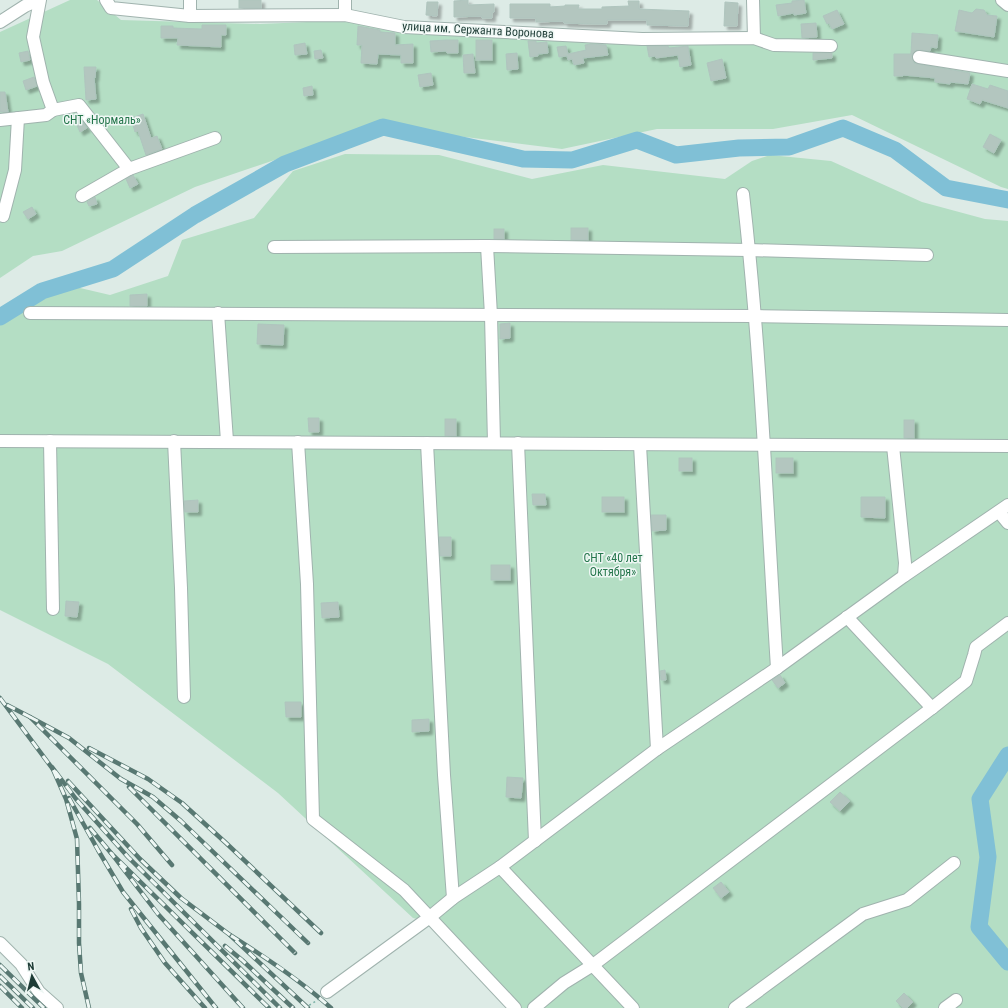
<svg xmlns="http://www.w3.org/2000/svg" width="1008" height="1008" font-family="'Roboto Condensed',sans-serif">
<style>
.green{fill:#b4dec4}
.lines{fill:none;stroke-linecap:round;stroke-linejoin:round}
.river{stroke:#80c0d6;stroke-width:17}
.building{fill:#b3c6bf;stroke:#afc5be;filter:url(#shadow)}
.minor-casing{stroke:#a0b3ae;stroke-width:14}
.path{stroke:#7bb1a6;stroke-width:1.5;stroke-dasharray:2 3;stroke-linecap:butt}
.minor{stroke:#fff;stroke-width:12}
.rail-casing{stroke:#587872;stroke-width:4.5}
.rail{stroke:#eef7f4;stroke-width:3;stroke-dasharray:9;stroke-linecap:butt}
.labels{text-anchor:middle;dominant-baseline:central;stroke-width:3;stroke-linejoin:round;paint-order:stroke}
.street-label{font-size:12px;fill:#1e3c36;stroke:#eef7f4}
.park-label{font-size:12px;fill:#25764c;stroke:#eef7f4}
</style>
<defs>
<filter id="shadow"><feDropShadow dx="3.5" dy="3.5" stdDeviation="1" flood-color="#0004"/></filter>
</defs>
<rect width="100%" height="100%" fill="#ddebe6"/>
<g class="green">
<polygon points="70,0 97,0 121,20 260,24 354,20 747,41 755,0 1008,0 1008,189 1001,187 852,115 773,129 657,129 562,149 375,126 195,187 62,251 33,256 0,278 0,32"/>
<polygon points="345,154 439,155 532,179 603,165 725,179 752,161 770,155 831,161 922,202 985,219 1008,221 1008,1008 512,1008 430,922 413,918 278,793 108,664 0,610 0,317 63,284 110,295 168,276 182,240 254,218 293,171"/>
</g>
<g class="lines">
<g class="river">
<polyline points="0,317 42,291 113,269 195,215 285,164 383,127 523,159 572,160 637,140 676,155 739,148 789,147 843,128 895,150 946,188 1008,200"/>
<polyline points="1008,755 980,799 988,857 979,927 1008,962"/>
</g>
</g>
<g class="building">
<rect x="239" y="0" width="22" height="8"/>
<polygon points="468,0 468,5 494,4 494,12 492,12 492,18 482,18 482,16 454,17 454,1"/>
<polygon points="804,0 806,13 794,15 794,13 778,16 776,5 792,3 792,1"/>
<polygon points="628,1 639,1 639,9 689,11 688,26 647,25 647,20 607,20 607,24 592,24 564,23 564,21 536,22 536,18 510,18 510,4 550,4 550,7 565,6 565,5 579,5 578,9 602,9 602,7 629,6"/>
<polygon points="427,2 438,2 437,16 426,15"/>
<polygon points="725,2 738,3 737,26 724,26"/>
<polygon points="976,9 984,10 987,15 997,16 994,37 955,31 959,10 972,13"/>
<polygon points="837,10 844,24 832,29 829,23 827,24 823,16"/>
<polygon points="816,23 817,37 802,38 801,24"/>
<polygon points="202,25 226,25 226,35 221,35 221,47 177,45 178,38 161,38 161,26 173,26 173,28 202,29"/>
<polygon points="358,26 380,30 380,32 395,33 395,45 413,44 413,63 401,63 401,55 378,54 377,64 361,63 362,45 357,45"/>
<polygon points="912,33 938,35 937,48 931,47 930,51 916,50 912,55 914,63 918,64 970,73 968,84 950,82 950,84 935,82 935,78 903,75 903,76 894,76 894,54 911,54"/>
<polygon points="446,40 458,40 458,53 447,53 446,51 431,52 430,41"/>
<rect x="476" y="40" width="16" height="20"/>
<polygon points="528,41 536,41 536,43 547,42 548,53 538,54 538,56 530,57"/>
<polygon points="305,43 307,54 295,55 294,45"/>
<polygon points="591,44 606,45 608,55 583,58 584,63 574,65 572,59 568,60 567,56 559,57 557,47 566,46 568,54 586,50 585,45"/>
<polygon points="647,46 668,46 669,48 688,46 691,65 680,67 678,55 656,58 655,56 649,57"/>
<polygon points="321,50 323,58 315,59 314,51"/>
<polygon points="28,51 30,60 21,62 19,53"/>
<polygon points="517,53 518,69 507,70 506,54"/>
<polygon points="813,53 832,53 832,58 813,60"/>
<polygon points="473,54 475,73 464,73 463,55"/>
<polygon points="722,59 726,78 711,81 707,63"/>
<polygon points="84,67 96,67 95,78 94,77 96,99 86,100"/>
<polygon points="431,73 433,85 420,87 418,75"/>
<polygon points="34,77 37,86 26,90 23,81"/>
<polygon points="972,84 988,89 990,85 1008,91 1008,108 982,100 980,104 967,99"/>
<polygon points="312,86 313,95 304,96 303,88"/>
<polygon points="0,92 5,92 8,112 0,112"/>
<polygon points="143,114 151,138 157,136 162,149 146,155 138,131 135,132 131,118"/>
<polygon points="79,117 87,128 80,132 76,123 78,122 76,118"/>
<polygon points="990,134 1001,140 994,153 983,147"/>
<polygon points="133,175 138,184 130,188 126,179"/>
<polygon points="95,197 97,204 89,206 87,202"/>
<polygon points="32,207 36,214 28,219 23,212"/>
<rect x="571" y="228" width="17" height="12"/>
<rect x="494" y="229" width="10" height="10"/>
<polygon points="147,294 147,306 130,306 130,295"/>
<polygon points="510,323 510,338 500,339 500,324"/>
<polygon points="258,324 284,325 283,345 257,344"/>
<polygon points="308,418 319,418 319,432 309,432"/>
<rect x="445" y="419" width="11" height="17"/>
<rect x="904" y="420" width="10" height="18"/>
<rect x="679" y="458" width="13" height="13"/>
<rect x="776" y="458" width="17" height="15"/>
<polygon points="532,494 545,494 546,505 533,505"/>
<rect x="602" y="497" width="22" height="15"/>
<polygon points="861,497 885,497 885,518 861,517"/>
<polygon points="198,500 198,512 185,512 184,501"/>
<polygon points="651,515 666,515 666,530 652,531"/>
<polygon points="439,537 451,537 451,556 440,556"/>
<rect x="491" y="565" width="19" height="15"/>
<polygon points="66,601 79,602 77,617 65,616"/>
<polygon points="338,602 339,617 322,618 321,603"/>
<polygon points="665,670 666,680 661,680 660,671"/>
<polygon points="780,675 785,683 778,688 772,680"/>
<polygon points="285,702 301,702 301,717 286,717"/>
<polygon points="429,719 429,731 412,732 412,720"/>
<polygon points="507,777 523,778 521,798 506,797"/>
<polygon points="840,792 850,801 840,811 830,802"/>
<polygon points="721,882 729,892 721,898 713,888"/>
<polygon points="904,993 913,1002 907,1008 903,1008 896,1001"/>
</g>
<g class="lines">
<g class="minor-casing">
<g id="minor">
<polyline points="40,0 33,37 43,82 53,110 79,105 129,169"/>
<polyline points="106,0 111,8 190,16 345,15 404,27 642,39 754,38 774,45 831,46"/>
<polyline points="345,0 345,15"/>
<polyline points="753,0 754,38"/>
<polyline points="1002,0 1008,5"/>
<polyline points="190,16 190,0"/>
<polyline points="0,22 25,6 38,0"/>
<polyline points="919,57 1008,71"/>
<polyline points="0,120 46,115 53,110"/>
<path d="M 743,194 C 761,351 767,510 777,668"/>
<polyline points="82,196 129,169 215,138"/>
<polyline points="3,216 15,170 18,118"/>
<polyline points="487,246 491,315 494,443"/>
<polyline points="274,247 487,246 749,250 927,255"/>
<polyline points="30,313 754,316 1008,320"/>
<polyline points="218,313 227,441"/>
<polyline points="0,441 1008,446"/>
<polyline points="50,441 53,609"/>
<polyline points="174,441 181,588 184,697"/>
<polyline points="298,442 307,584 313,819 404,890 515,1008"/>
<polyline points="427,443 444,775 453,898"/>
<polyline points="518,443 535,841"/>
<polyline points="640,445 657,749"/>
<polyline points="893,446 905,563 904,576"/>
<polyline points="999,512 1008,523"/>
<polyline points="847,617 932,708"/>
<polyline points="500,867 633,1008"/>
<polyline points="0,943 21,964 39,992 57,1008"/>
<polyline points="327,992 430,917 453,898 500,867 657,749 777,668 904,576 1008,505"/>
<polyline points="534,1008 564,983 593,965 932,708 966,681 974,655 976,647 1008,623"/>
<polyline points="735,1008 863,914 907,900 954,863"/>
<polyline points="945,1008 956,1000"/>
</g>
</g>
<polyline class="path" points="305,1008 319,999"/>
<use href="#minor" class="minor"/>
<g class="rail-casing">
<g id="rail">
<polyline points="0,698 55,772"/>
<polyline points="7,705 30,717 137,824 172,865"/>
<polyline points="30,717 69,738 121,779 153,797 181,821 308,943"/>
<polyline points="89,748 148,779 182,803 226,843 321,933"/>
<polyline points="68,781 140,859 181,898 230,935"/>
<polyline points="129,787 295,953"/>
<polyline points="69,798 98,850 123,892 216,1008"/>
<polyline points="90,828 111,853"/>
<polyline points="131,909 141,928 165,963 205,1008"/>
<polyline points="225,946 242,960 293,1008"/>
<polyline points="0,965 44,1008"/>
<polyline points="0,976 33,1008"/>
<polyline points="0,986 22,1008"/>
<polyline points="89,1008 81,973 79,943 79,904 77,839 66,799 52,767 76,799 128,857 280,1008"/>
<polyline points="243,1008 158,914 111,853 269,1008"/>
<path d="M 308,1008 L 230,935 C 265,957 300,980 331,1008"/>
</g>
</g>
<use href="#rail" class="rail"/>
</g>
<g class="labels">
<g class="street-label">
<text transform="translate(478 30) rotate(3)">улица им. Сержанта Воронова</text>
</g>
<g class="park-label">
<text x="102" y="120">СНТ «Нормаль»</text>
<text x="613" y="558">СНТ «40 лет<tspan x="613" dy="14">Октября»</tspan></text>
</g>
</g>
<g transform="translate(32 976) rotate(353)" stroke="#eef7f4" stroke-width="3" paint-order="stroke">
<path d="M0-3L7 15L0 10L-7 15Z" fill="#1e3c36"/>
<text y="-6" font-size="11" font-weight="bold" text-anchor="middle" fill="#1e3c36">N</text>
</g>
</svg>
